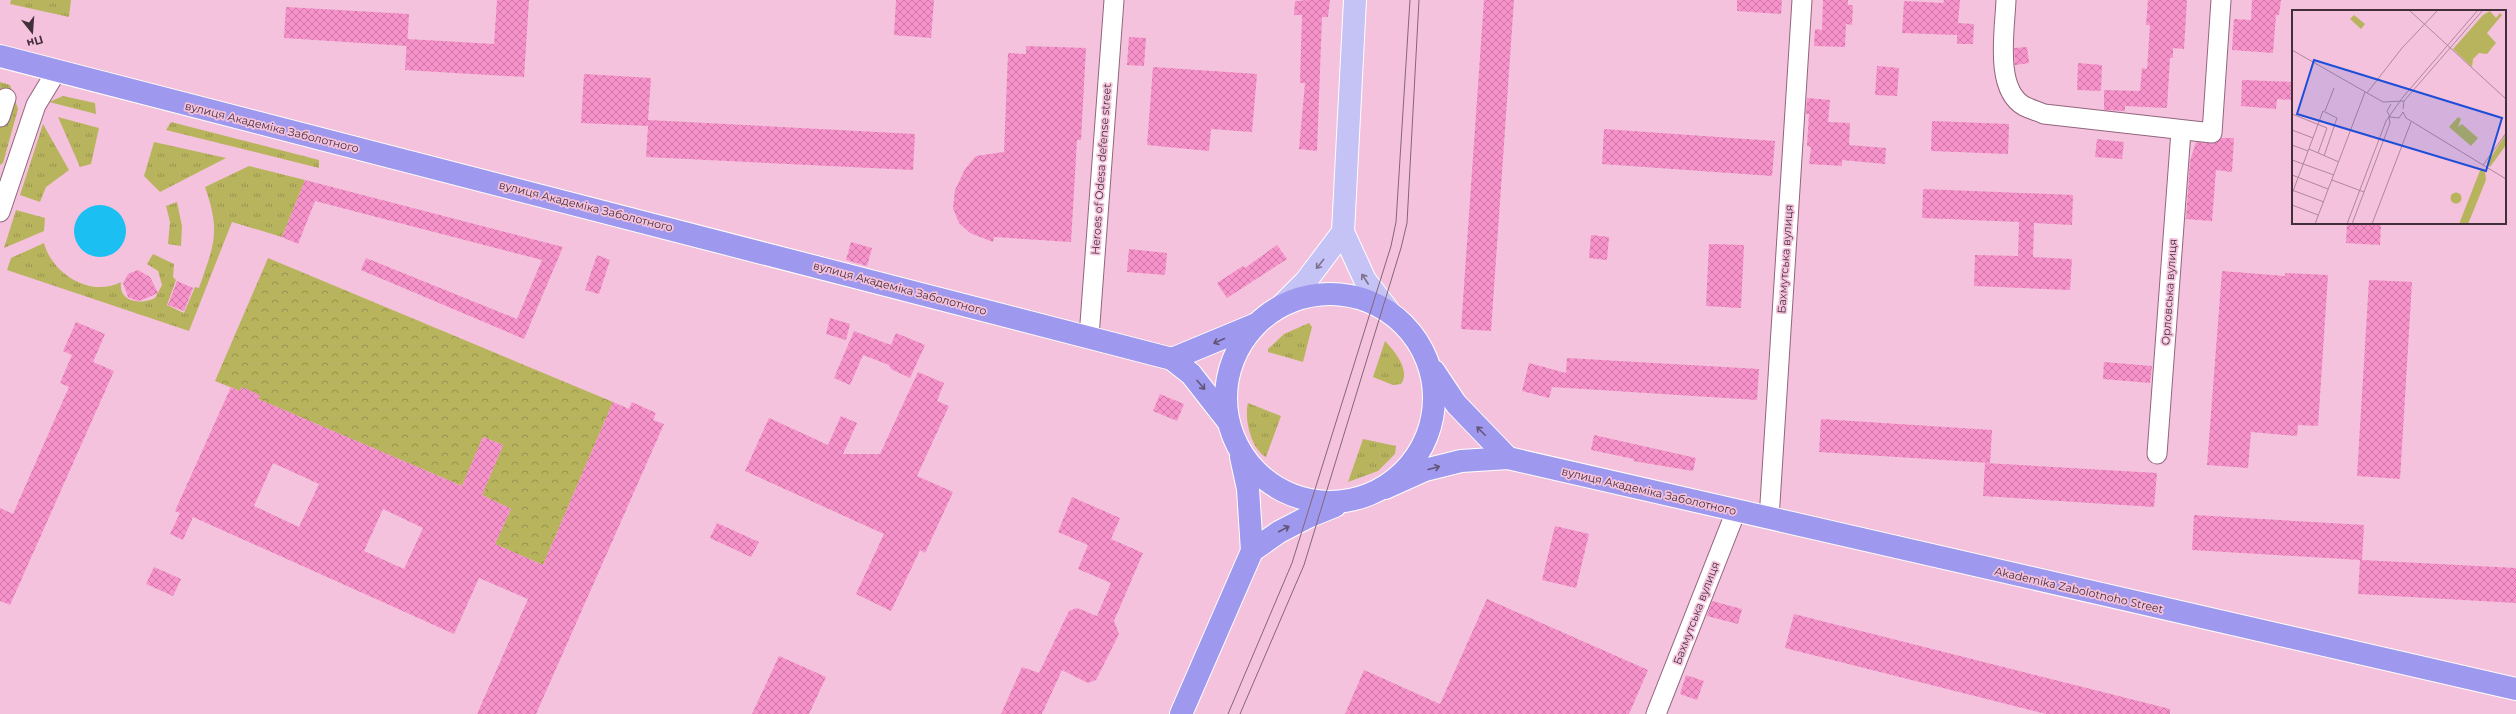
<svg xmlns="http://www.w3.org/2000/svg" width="2516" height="714" font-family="Montserrat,sans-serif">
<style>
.grass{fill:url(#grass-tufts)}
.park{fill:url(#park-crowns)}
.water{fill:#1bbff1}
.building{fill:url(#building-cross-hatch);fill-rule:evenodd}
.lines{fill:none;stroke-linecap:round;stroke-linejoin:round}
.minor-casing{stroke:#92657d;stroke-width:21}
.major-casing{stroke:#fff;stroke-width:24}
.highway-casing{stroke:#fff;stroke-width:24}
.minor{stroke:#fff;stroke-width:19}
.major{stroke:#c5c2f5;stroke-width:22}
.highway{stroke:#9e99ee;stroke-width:22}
.tram{stroke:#856576;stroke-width:1}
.oneway{stroke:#7e718e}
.oneway2{stroke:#635479}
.labels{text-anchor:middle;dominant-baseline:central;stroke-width:3.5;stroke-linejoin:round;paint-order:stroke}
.street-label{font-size:11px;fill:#432f3a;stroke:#f5c2dd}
.inset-road{fill:none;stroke:#ae879c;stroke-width:1}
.view{fill:#1d4ed8;fill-opacity:0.15;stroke:#1d4ed8;stroke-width:2}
.inset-edge{fill:none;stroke:#432f3a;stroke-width:2}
</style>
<defs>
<pattern id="grass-tufts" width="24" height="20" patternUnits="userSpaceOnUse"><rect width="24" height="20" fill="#b8b45e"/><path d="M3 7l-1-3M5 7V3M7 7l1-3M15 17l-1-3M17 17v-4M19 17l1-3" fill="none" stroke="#97934f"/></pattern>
<pattern id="park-crowns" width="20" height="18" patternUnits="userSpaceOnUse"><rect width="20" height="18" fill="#b8b45e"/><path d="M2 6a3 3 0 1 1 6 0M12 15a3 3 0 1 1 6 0" fill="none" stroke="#97934f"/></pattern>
<pattern id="building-cross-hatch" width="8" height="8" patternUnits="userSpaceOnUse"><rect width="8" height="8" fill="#f792cb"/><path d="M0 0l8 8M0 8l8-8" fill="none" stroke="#ca78a6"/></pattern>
</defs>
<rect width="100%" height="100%" fill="#f5c2dd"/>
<g class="grass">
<polygon points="11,0 71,0 69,17 10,4"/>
<polygon points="0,82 10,85 18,109 3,163 0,165"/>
<polygon points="63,96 95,103 96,114 49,102"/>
<polygon points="58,117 99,128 91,164 80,167"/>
<polygon points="171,122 319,160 319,168 166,130"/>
<polygon points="43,124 69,170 46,187 40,202 20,195"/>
<polygon points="154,142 226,158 160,192 144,176"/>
<path d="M 249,166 L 305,180 L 282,237 L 232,222 L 189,331 L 7,270 L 11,258 L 44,243 C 52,274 91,298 121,282 C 118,302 141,305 155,298 L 162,285 L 158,271 L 147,264 L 153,254 L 174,264 L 173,277 L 176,280 L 167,305 L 184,313 L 195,287 L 199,288 C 214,244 221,233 205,187 Z"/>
<polygon points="177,202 182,226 181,246 168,244 170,222 166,206"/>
<polygon points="16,210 45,218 44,231 4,248"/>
<polygon points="1309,323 1312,327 1303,362 1268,352 1268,349 1284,334"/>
<path d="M 1385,341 C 1394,350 1411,371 1401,384 L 1393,385 L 1373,377 Z"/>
<path d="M 1248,403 L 1281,416 L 1266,457 C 1251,449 1244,419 1248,403 Z"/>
<polygon points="1363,439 1396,446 1395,454 1378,471 1348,482"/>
</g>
<polygon class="park" points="268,258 613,402 543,565 495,544 511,509 482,495 503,445 483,437 462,486 258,399 260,396 242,388 240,391 215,381"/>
<circle class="water" cx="100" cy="231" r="26"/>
<g class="building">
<polygon points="497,0 529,0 524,77 405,70 407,39 494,44"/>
<polygon points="896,0 934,0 931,38 894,35"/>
<polygon points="1308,0 1330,0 1328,17 1322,17 1317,151 1299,149 1305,83 1300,83 1302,15 1294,15 1295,1"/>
<polygon points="1484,0 1514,0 1491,331 1461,329"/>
<polygon points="1737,0 1782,0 1781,14 1737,11"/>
<polygon points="1823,0 1848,0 1848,5 1853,5 1852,25 1846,24 1845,47 1814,46 1815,29 1822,30"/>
<polygon points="1944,0 1960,0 1958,23 1974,24 1973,44 1957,44 1957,35 1902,33 1904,1 1943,3"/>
<polygon points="2148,0 2187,0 2184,49 2173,48 2173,58 2170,58 2167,108 2125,106 2125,111 2104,110 2104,90 2140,91 2142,68 2147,69 2150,25 2146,25"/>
<polygon points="2252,0 2281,0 2279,15 2276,15 2273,53 2232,50 2234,19 2251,20"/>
<polygon points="286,7 409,14 407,46 284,38"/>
<polygon points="1129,37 1146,38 1144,66 1127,65"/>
<polygon points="1026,46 1086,48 1081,140 1077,140 1071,242 994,237 993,242 970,233 959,223 953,208 955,190 965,169 976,156 1004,152 1008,53 1026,54"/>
<polygon points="2027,47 2029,63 2015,65 2014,48"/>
<polygon points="2078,63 2102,65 2101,91 2077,90"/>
<polygon points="1877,66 1899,68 1897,96 1875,95"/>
<polygon points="1153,67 1257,74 1252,132 1211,129 1209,151 1147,145"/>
<polygon points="584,74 651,78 648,120 915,134 913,170 646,157 648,126 581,123"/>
<polygon points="2242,80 2293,82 2293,100 2277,99 2276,109 2241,106"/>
<polygon points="1807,98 1830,100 1828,122 1850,123 1849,145 1886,148 1885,164 1842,160 1842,166 1809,164 1811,147 1807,146 1809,114 1806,114"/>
<polygon points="1932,121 2009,124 2008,154 1931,151"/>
<polygon points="1604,129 1775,141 1772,176 1602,164"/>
<polygon points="2222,138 2234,138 2232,172 2216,170 2212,221 2186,219 2190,161 2196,142 2216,143"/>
<polygon points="2097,139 2124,142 2122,159 2095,157"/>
<polygon points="305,180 563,247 524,339 361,270 366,258 517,319 542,260 315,201 298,244 282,237"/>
<polygon points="1923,189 2073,195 2072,225 2034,223 2033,257 2072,259 2070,290 1974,286 1975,255 2018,256 2019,222 1922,218"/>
<polygon points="2347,223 2381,223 2380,245 2346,243"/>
<polygon points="1591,235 1609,237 1607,260 1589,258"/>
<polygon points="851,242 872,248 867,266 846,260"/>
<polygon points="1709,244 1744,245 1741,308 1706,306"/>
<polygon points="1277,245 1287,259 1227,298 1217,283 1243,266 1245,268"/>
<polygon points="1129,249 1167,253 1165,275 1127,272"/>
<polygon points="597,255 610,260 599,294 585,290"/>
<polygon points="138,270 150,277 158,293 142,300 137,301 128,297 123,283 128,274"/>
<polygon points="2222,271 2285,276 2285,273 2328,275 2318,426 2298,425 2297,436 2251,432 2248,468 2207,465"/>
<polygon points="2369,280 2412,282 2400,479 2357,476"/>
<polygon points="177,281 193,288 184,311 168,305"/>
<polygon points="830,318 850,324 846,340 826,334"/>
<polygon points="76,322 105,334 93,362 114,371 10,605 0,601 0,508 13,514 69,387 60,383 72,355 63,351"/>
<polygon points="854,331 891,345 896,333 925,345 910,378 891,369 889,365 863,355 850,385 834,378"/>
<polygon points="1567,358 1759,369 1757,400 1552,387 1549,398 1522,391 1529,363 1566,373"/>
<polygon points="2104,362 2152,366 2150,383 2103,379"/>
<polygon points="918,372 944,383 937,401 949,406 917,476 953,492 925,553 920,550 891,611 856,594 884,534 745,471 769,418 828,445 841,416 857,423 843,454 880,454"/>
<path d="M 231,387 L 240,391 L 242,387 L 260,395 L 258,399 L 462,486 L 483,437 L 503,445 L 482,495 L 511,509 L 495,544 L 543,565 L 613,402 L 629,409 L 632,402 L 656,413 L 653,420 L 664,424 L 536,714 L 477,714 L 528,599 L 479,578 L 454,634 L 193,517 L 183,540 L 170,534 L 180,513 L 175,511 ZM 273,463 L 319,484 L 299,527 L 254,506 ZM 383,509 L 423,528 L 404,569 L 364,551 Z"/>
<polygon points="1160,394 1184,404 1177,421 1153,411"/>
<polygon points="1821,419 1992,430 1990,463 1819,452"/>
<polygon points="1594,435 1696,458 1693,471 1633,461 1634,459 1591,450"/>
<polygon points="1985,463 2157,473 2154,507 1983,496"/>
<polygon points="1072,497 1120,518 1111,539 1143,553 1114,621 1119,634 1096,680 1088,683 1062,670 1042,714 1001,714 1022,667 1039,673 1069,611 1077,608 1097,616 1111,583 1078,569 1088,545 1058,532"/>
<polygon points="2194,515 2364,525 2362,560 2516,568 2516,603 2358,594 2360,560 2192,550"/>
<polygon points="717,523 759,542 751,557 710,538"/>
<polygon points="1555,526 1589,534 1576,588 1542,580"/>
<polygon points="154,567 181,579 173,596 146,584"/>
<polygon points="1487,599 1648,670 1629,714 1345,714 1364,670 1440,704"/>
<polygon points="1712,601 1742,609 1738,624 1707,616"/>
<polygon points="1794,614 2170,709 2170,714 2046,714 1785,648"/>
<polygon points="779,656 826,677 809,714 752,714"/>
<polygon points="1686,675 1704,681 1697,700 1680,694"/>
</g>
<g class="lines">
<g class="minor-casing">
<g id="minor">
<path d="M 2006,0 C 2005,29 1994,89 2024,106 C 2030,109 2037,111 2044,114 L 2212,133 L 2221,0"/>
<polyline points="0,117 6,98"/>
<polyline points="0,212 36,105 56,72"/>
<polyline points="1089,337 1114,0"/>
<polyline points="2157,454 2181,131"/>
<polyline points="1769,519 1802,0"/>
<polyline points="1656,714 1736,511"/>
</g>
</g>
<g class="major-casing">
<g id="major">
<polyline points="1355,0 1343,232 1365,280 1388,310"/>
<polyline points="1284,303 1306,281 1343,232"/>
</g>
</g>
<g class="highway-casing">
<g id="highway">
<polyline points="0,56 1172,359 1191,374 1227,420"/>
<circle cx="1330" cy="398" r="104"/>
<polyline points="1172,359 1254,325"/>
<polyline points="1434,371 1456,404 1508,458"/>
<polyline points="1241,457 1248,489 1252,551"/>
<polyline points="1385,488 1425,470 1461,461 1508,458 2516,689"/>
<polyline points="1181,714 1252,551 1279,532 1308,517 1335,506"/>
</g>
</g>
<use href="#minor" class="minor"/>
<use href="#major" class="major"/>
<use href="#highway" class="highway"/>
<g class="tram">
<polyline points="1228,714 1292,563 1391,246 1396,222 1410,0"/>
<polyline points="1240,714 1304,565 1401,248 1407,223 1419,0"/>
</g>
</g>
<defs><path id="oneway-shaft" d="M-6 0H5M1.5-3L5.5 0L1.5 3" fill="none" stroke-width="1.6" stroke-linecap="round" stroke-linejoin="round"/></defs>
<g class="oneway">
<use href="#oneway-shaft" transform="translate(1320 264) rotate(129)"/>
<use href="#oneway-shaft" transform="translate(1365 279) rotate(-123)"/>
</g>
<g class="oneway2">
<use href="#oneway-shaft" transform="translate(1219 341) rotate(156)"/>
<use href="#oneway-shaft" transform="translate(1201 385) rotate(49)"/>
<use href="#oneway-shaft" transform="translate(1481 431) rotate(-135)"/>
<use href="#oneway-shaft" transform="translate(1434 468) rotate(-15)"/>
<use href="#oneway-shaft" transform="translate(1284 529) rotate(-28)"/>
</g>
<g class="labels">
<g class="street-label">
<text transform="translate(272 127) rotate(14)">вулиця Академіка Заболотного</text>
<text transform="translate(1101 169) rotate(-86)">Heroes of Odesa defense street</text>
<text transform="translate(586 206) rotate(14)">вулиця Академіка Заболотного</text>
<text transform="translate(1785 259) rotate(-86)">Бахмутська вулиця</text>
<text transform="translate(900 288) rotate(15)">вулиця Академіка Заболотного</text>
<text transform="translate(2169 292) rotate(-86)">Орловська вулиця</text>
<text transform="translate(1649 491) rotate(13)">вулиця Академіка Заболотного</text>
<text transform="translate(2079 590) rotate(13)">Akademika Zabolotnoho Street</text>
<text transform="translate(1696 613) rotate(-69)">Бахмутська вулиця</text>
</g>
</g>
<g transform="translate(2292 10)">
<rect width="214" height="214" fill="#f5c2dd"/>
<path d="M 214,124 L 214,135 L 198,157 L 195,153 ZM 189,158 L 193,161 L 194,170 L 176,214 L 167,214 Z" fill="#b8b45e"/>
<path d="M 198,1 L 204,8 L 208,3 L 210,5 L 195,23 L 204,33 L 195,44 L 187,43 L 181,49 L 180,57 L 161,39 L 191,5 ZM 166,107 L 169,109 L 166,117 L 170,114 L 186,128 L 179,136 L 157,117 Z" fill="#b8b45e"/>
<path d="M 62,5 L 73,14 L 69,19 L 58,9 ZM158.5 188a5.5 5.5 0 1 1 11 0a5.5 5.5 0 1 1-11 0Z" fill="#b8b45e"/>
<path class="inset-road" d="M 117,0 L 214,89M 0,40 L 91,92 L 112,91M 75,83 L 110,38 L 146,0M 99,94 L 95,101 L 98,107 L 107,108 L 111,102M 111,99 L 112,91 L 191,0M 33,101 L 42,78M 111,102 L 114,108 L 214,169M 0,104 L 35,118 L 26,143M 0,120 L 21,128M 0,135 L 16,141M 17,139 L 47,152M 0,150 L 42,165M 191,155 L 214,123M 0,165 L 36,179M 40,170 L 72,182M 0,180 L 32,192M 0,184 L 31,101 L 45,108 L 32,146M 0,195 L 26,205M 23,214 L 73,82M 55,214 L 94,111 L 111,87 L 186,0M 60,214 L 98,113 L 97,106M 80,214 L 119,112"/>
<path class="view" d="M 22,50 L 210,108 L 194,161 L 5,104 Z"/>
<rect width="214" height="214" class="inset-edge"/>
</g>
<g transform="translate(32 32) rotate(163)" stroke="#f5c2dd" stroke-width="3" paint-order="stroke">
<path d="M0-3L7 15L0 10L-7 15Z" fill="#432f3a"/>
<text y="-6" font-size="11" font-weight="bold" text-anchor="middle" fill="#432f3a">Пн</text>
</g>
</svg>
